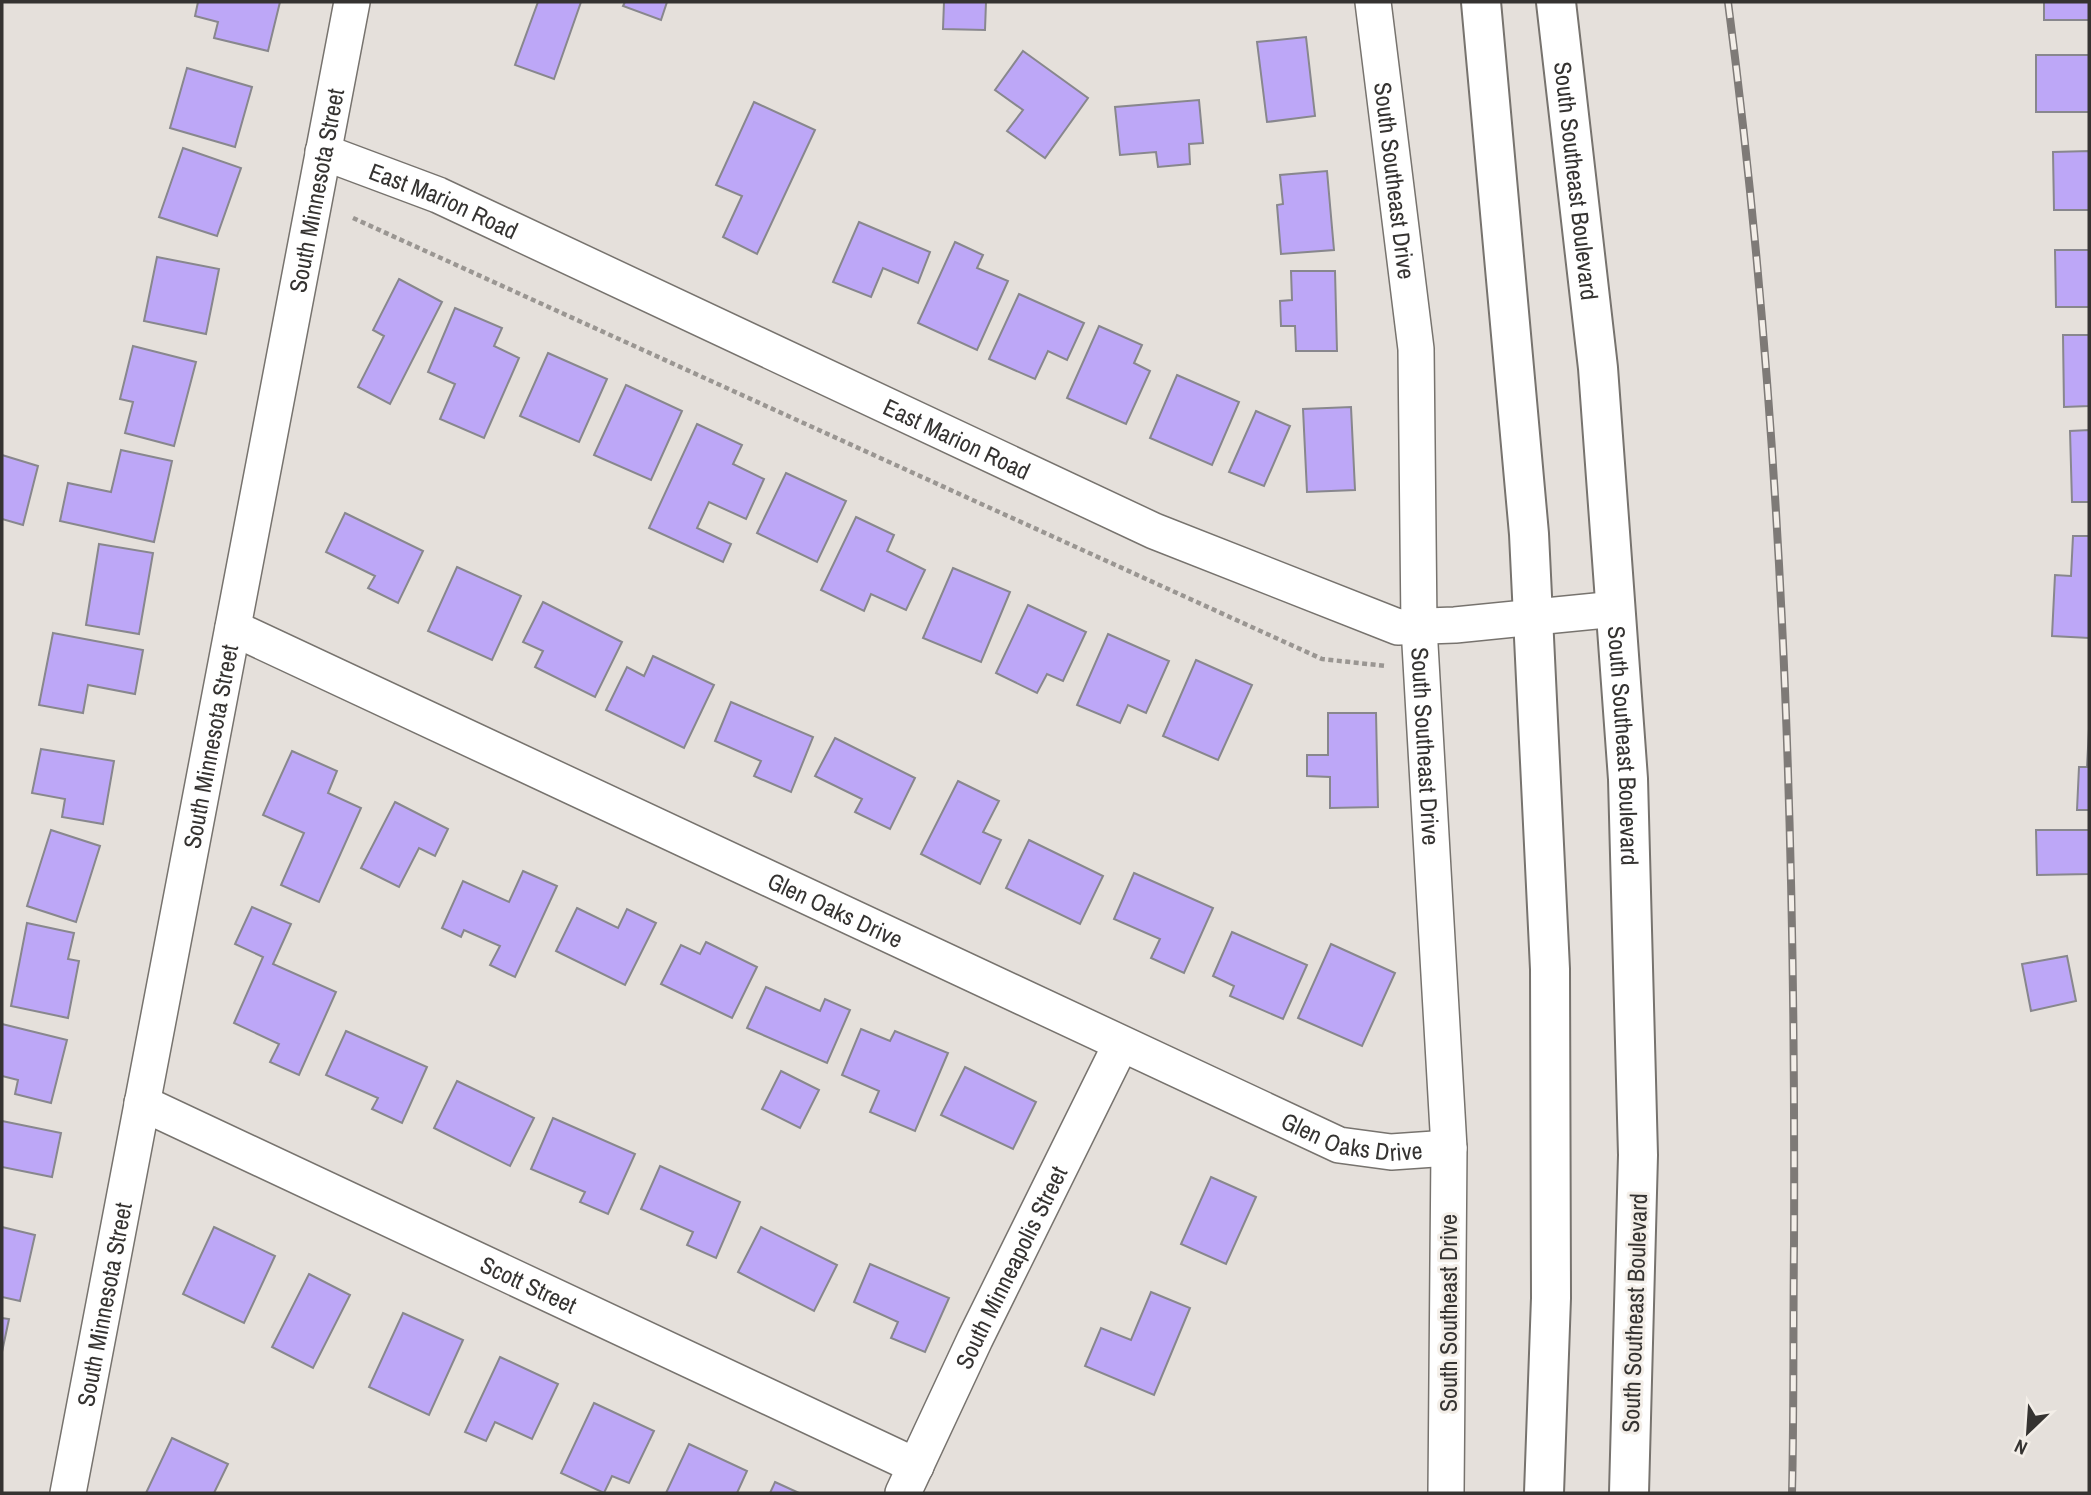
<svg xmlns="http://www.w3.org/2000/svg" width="2091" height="1495" font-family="'Archivo Narrow',sans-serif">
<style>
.building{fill:#bda7f7;stroke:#88878d;stroke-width:2}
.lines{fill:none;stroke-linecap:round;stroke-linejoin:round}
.street-casing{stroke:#77736e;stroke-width:38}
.primary-casing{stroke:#77736e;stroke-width:42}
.path{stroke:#9a9692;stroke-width:4.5;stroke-dasharray:5 3.5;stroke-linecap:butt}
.street{stroke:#fff;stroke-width:35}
.primary{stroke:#fff;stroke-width:38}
.rail-casing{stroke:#7e7a77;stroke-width:8}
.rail{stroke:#f3eee8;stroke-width:5;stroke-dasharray:16;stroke-linecap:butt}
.labels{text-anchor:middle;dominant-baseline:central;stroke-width:6;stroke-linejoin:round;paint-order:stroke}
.street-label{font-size:24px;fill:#353331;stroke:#f3eee8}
</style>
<rect width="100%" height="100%" fill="#e5e0db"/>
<g class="building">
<polygon points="198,2 280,2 268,51 214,38 218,22 195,16"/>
<polygon points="538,2 581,2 554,79 515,65"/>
<polygon points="625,2 667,2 661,20 623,6"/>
<polygon points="944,2 986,2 985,30 943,29"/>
<rect x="2044" y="2" width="45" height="18"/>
<polygon points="1306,37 1315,116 1267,122 1257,42"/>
<polygon points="1023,51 1088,98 1045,158 1007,131 1023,110 995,90"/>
<rect x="2036" y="55" width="53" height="57"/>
<polygon points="187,68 252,87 235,147 170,128"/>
<polygon points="1199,100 1203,143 1189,144 1190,164 1158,167 1156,152 1120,155 1115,107"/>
<polygon points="754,102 815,130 757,254 723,237 742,196 716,185"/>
<polygon points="183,148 241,168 217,236 159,217"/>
<polygon points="2089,151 2089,210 2054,210 2053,152"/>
<polygon points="1327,171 1334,250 1281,254 1277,205 1283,204 1280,175"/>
<polygon points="859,222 930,252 918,283 883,268 871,297 833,282"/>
<polygon points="955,242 983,255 977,268 1008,281 977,350 918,323"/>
<polygon points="2055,250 2089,250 2089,307 2056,307"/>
<polygon points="157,257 219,269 206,334 144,321"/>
<polygon points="1291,271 1335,271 1337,351 1296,351 1295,326 1281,326 1280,301 1292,300"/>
<polygon points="399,279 442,302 390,404 358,387 384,336 373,330"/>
<polygon points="1019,294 1084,323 1067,360 1048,351 1035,379 989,359"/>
<polygon points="455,308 502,328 494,346 519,358 484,438 440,419 455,384 428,372"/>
<polygon points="1099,326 1142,345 1134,363 1150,371 1126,424 1067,398"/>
<polygon points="2063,335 2089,335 2089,406 2064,407"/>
<polygon points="133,346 196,362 174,446 125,433 133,402 120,399"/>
<polygon points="548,353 607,379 579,442 520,416"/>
<polygon points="1177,375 1239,402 1212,465 1150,438"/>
<polygon points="626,385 682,411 651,480 594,455"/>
<polygon points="1351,407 1355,490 1307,492 1303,409"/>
<polygon points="1256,411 1290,426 1264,486 1229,472"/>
<polygon points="697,424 742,445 733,464 764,479 746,519 709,502 697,528 731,544 723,562 649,528"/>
<polygon points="2089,430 2089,502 2072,502 2070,431"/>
<polygon points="121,450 172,461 154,542 60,521 68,483 111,492"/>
<polygon points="2,455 38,466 23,525 2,519"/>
<polygon points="786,473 846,501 817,562 757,533"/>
<polygon points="345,513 423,551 398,603 368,588 375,576 326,552"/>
<polygon points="856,517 894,535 887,551 925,570 906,610 871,594 864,611 821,590"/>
<polygon points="2073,536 2089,536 2089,638 2052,636 2055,575 2071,576"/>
<polygon points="99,544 153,553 139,634 86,625"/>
<polygon points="457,567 521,596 492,660 428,631"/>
<polygon points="953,568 1010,592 981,662 923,638"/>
<polygon points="543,602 622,642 595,697 535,667 543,651 523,642"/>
<polygon points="1028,605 1086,632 1063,681 1047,674 1037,693 996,673"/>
<polygon points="53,633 143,650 135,694 88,685 83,713 39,705"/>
<polygon points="1108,634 1169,661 1146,713 1128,705 1120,723 1077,705"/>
<polygon points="653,656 714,685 684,748 606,710 627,667 644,676"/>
<polygon points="1196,660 1252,685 1218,760 1163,736"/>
<polygon points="731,702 813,737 791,792 754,776 761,761 715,741"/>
<polygon points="1328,713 1376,713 1378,807 1330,808 1330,777 1307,776 1307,755 1328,755"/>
<polygon points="2089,729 2089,810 2077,810 2079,767 2087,767"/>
<polygon points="835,738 915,778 890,829 855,812 862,799 815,776"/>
<polygon points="41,749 114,761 103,824 62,817 65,799 32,793"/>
<polygon points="292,751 337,771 328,793 361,808 319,902 281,885 304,833 263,815"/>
<polygon points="958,781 999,801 983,832 1001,840 980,884 921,854"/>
<polygon points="395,802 448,829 435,856 419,848 399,887 361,868"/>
<polygon points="51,830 100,846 76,922 27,906"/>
<polygon points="2036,830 2089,830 2089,874 2037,875"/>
<polygon points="1029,840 1103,876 1080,924 1006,888"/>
<polygon points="523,871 557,886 515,977 490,965 500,946 464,930 461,937 442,928 463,881 509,902"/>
<polygon points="1134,873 1213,908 1184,973 1151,958 1160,939 1114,919"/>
<polygon points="252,907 291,924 273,964 336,992 299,1075 270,1062 279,1044 234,1023 263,957 235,944"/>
<polygon points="577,908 618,928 627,909 656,923 625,985 556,951"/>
<polygon points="27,923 74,933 68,959 79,961 68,1018 11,1006"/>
<polygon points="1232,932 1307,965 1283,1019 1230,996 1234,986 1213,976"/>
<polygon points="706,942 757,967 732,1018 661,984 681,945 700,954"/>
<polygon points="1331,944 1395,973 1362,1046 1298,1018"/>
<polygon points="2067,956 2076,1001 2031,1011 2022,964"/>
<polygon points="766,987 820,1011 825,999 850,1010 827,1063 747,1028"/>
<polygon points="2,1024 67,1040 51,1103 15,1094 18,1080 2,1076"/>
<polygon points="861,1029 890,1041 895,1031 948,1053 915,1131 870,1112 879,1091 842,1075"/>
<polygon points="346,1031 427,1067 402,1123 372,1109 378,1098 326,1075"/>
<polygon points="965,1067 1036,1102 1013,1149 941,1115"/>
<polygon points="781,1071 819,1090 800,1128 762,1109"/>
<polygon points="457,1081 534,1118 510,1166 434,1128"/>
<polygon points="553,1118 635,1154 608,1214 580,1202 585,1192 531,1169"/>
<polygon points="2,1121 61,1133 52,1177 2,1167"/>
<polygon points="660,1166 740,1202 716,1258 687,1245 693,1232 641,1209"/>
<polygon points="1211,1177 1256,1197 1226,1264 1181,1244"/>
<polygon points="2,1227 35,1235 20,1301 2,1297"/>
<polygon points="214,1227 275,1256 244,1323 183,1294"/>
<polygon points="761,1227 837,1265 814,1311 738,1272"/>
<polygon points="870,1264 949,1298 925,1352 891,1338 898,1322 854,1302"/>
<polygon points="309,1274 350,1295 313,1368 272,1347"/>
<polygon points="1151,1292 1190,1308 1154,1395 1085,1366 1101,1328 1131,1340"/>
<polygon points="403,1313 463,1340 429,1415 369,1387"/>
<polygon points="2,1318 9,1319 2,1352"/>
<polygon points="500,1357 558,1384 532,1439 495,1422 486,1441 465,1432"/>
<polygon points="594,1403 654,1431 629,1483 612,1476 604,1493 561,1473"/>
<polygon points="172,1438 228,1464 214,1493 146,1493"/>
<polygon points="689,1444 747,1471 737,1493 666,1493"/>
<polygon points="775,1482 799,1493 770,1493"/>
</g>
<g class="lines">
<g class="street-casing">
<g id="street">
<path id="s1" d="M 1373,2 L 1416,349 L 1419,627 L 1449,1148 L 1446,1493"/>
<path id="s2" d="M 323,152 L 438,195 L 1154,531 L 1398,627 L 1455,625 L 1616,609"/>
<path id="s3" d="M 233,628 L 1339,1145 L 1391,1152 L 1449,1148"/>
<path id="s4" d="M 142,1103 L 916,1466"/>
<path id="s5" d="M 68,1493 L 352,2"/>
<path id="s6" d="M 903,1493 L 975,1339 L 1121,1044"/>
</g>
</g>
<g class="primary-casing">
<g id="primary">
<polyline points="1481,2 1529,534 1550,969 1551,1298 1544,1493"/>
<path id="s7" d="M 1556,2 L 1598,368 L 1628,779 L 1638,1155 L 1629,1493"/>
</g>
</g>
<polyline class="path" points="353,218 1322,659 1386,666"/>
<use href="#street" class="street"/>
<use href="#primary" class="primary"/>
<g class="rail-casing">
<path id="rail" d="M 1728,2 C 1782,414 1796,830 1794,1245 C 1793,1328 1794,1411 1792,1493"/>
</g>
<use href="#rail" class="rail"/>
</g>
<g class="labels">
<g class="street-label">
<text stroke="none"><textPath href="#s1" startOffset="180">South Southeast Drive</textPath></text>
<text stroke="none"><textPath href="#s7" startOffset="180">South Southeast Boulevard</textPath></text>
<text stroke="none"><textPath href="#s5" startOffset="1326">South Minnesota Street</textPath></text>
<text stroke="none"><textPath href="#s2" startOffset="130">East Marion Road</textPath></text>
<text stroke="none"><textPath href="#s2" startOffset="696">East Marion Road</textPath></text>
<text stroke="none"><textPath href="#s1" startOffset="747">South Southeast Drive</textPath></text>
<text stroke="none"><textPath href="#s7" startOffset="747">South Southeast Boulevard</textPath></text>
<text stroke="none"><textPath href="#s5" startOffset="760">South Minnesota Street</textPath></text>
<text stroke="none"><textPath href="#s3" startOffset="665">Glen Oaks Drive</textPath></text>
<text stroke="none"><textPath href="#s3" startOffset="1232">Glen Oaks Drive</textPath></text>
<text stroke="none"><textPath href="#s6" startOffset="250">South Minneapolis Street</textPath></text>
<text stroke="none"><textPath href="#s4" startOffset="427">Scott Street</textPath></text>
<text stroke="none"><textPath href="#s5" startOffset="192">South Minnesota Street</textPath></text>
<text transform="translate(1448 1313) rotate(-90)">South Southeast Drive</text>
<text transform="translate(1634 1313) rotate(-88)">South Southeast Boulevard</text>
</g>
</g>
<rect width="2091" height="1495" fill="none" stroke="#353331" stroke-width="7"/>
<g transform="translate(2028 1432) rotate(205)" stroke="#f3eee8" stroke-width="5" paint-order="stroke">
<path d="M0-5L12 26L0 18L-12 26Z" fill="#353331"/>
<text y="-10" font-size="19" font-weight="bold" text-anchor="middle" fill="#353331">N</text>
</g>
</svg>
